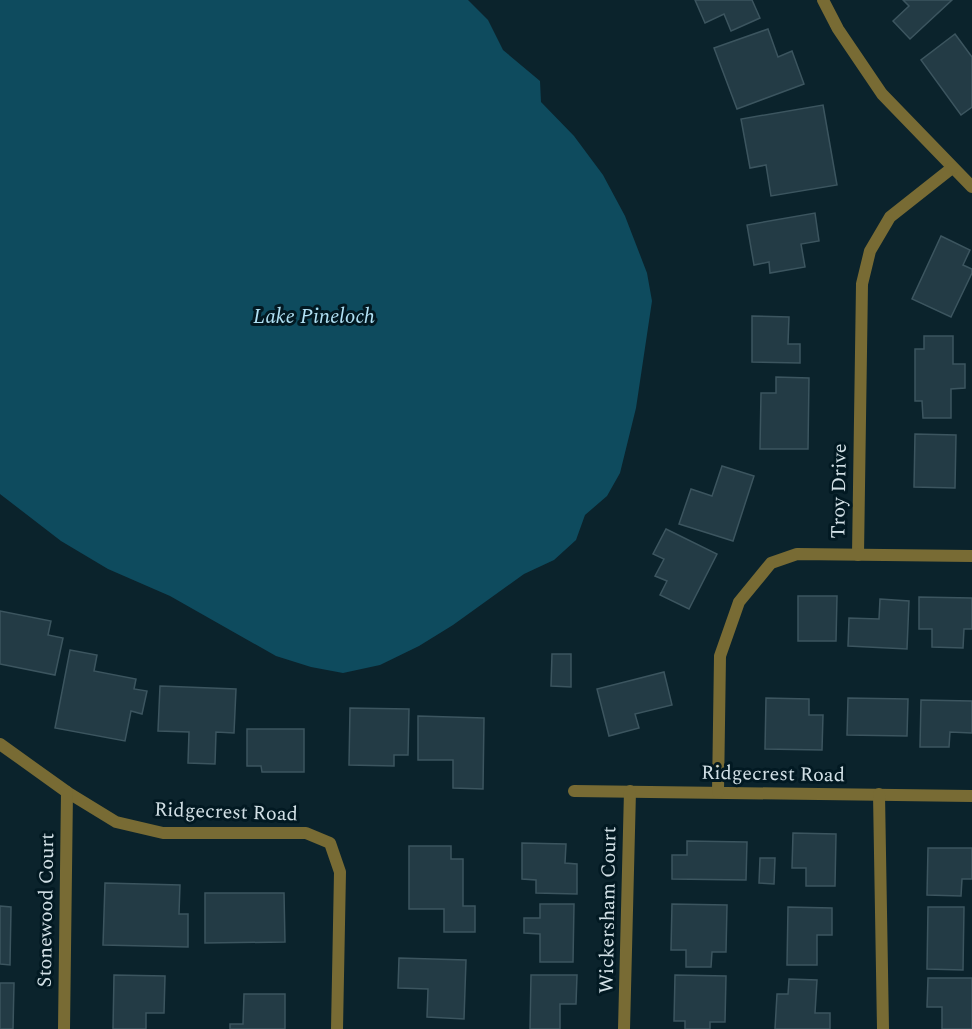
<svg xmlns="http://www.w3.org/2000/svg" width="972" height="1029" font-family="Spectral,serif">
<style>
.water{fill:#0e4b5e}
.building{fill:#233b45;stroke:#3c555f;stroke-width:1.5}
.lines{fill:none;stroke-linecap:round;stroke-linejoin:round}
.minor{stroke:#786b34;stroke-width:12}
.labels{text-anchor:middle;dominant-baseline:central;stroke-width:6;stroke-linejoin:round;paint-order:stroke}
.street-label{font-size:20px;fill:#d2e0e6;stroke:#021922}
.water-label{font-size:21px;font-style:italic;fill:#b1e1f4;stroke:#021922}
</style>
<rect width="100%" height="100%" fill="#0b232c"/>
<polygon class="water" points="0,0 468,0 488,20 503,50 540,81 541,102 574,136 603,175 625,216 647,273 652,301 636,408 620,473 607,496 585,515 576,540 554,560 524,574 453,625 419,646 380,665 343,673 311,667 276,656 170,596 108,569 61,541 0,494"/>
<g class="building">
<polygon points="695,0 752,0 760,18 731,31 724,14 705,23"/>
<polygon points="903,0 952,0 910,39 893,21 909,6"/>
<polygon points="768,29 778,57 792,51 804,84 737,109 714,48"/>
<polygon points="955,34 972,57 972,107 961,115 921,60"/>
<polygon points="823,105 837,185 771,196 766,165 750,168 741,119"/>
<polygon points="815,213 819,241 801,244 805,267 770,273 769,262 754,265 747,225"/>
<polygon points="941,236 970,250 963,265 972,269 972,273 951,317 912,299"/>
<polygon points="752,316 789,317 788,344 800,344 800,363 752,362"/>
<polygon points="924,336 953,336 953,364 965,364 965,388 951,389 951,418 923,418 922,401 915,401 915,349 924,349"/>
<polygon points="776,377 809,378 808,449 760,449 761,393 776,393"/>
<polygon points="915,434 956,435 955,488 914,487"/>
<polygon points="722,466 754,476 733,541 679,524 691,489 712,496"/>
<polygon points="666,529 717,554 689,609 660,595 667,581 655,576 664,559 653,554"/>
<polygon points="798,596 837,596 836,641 798,641"/>
<polygon points="919,597 972,598 972,629 964,629 963,648 932,647 932,629 919,629"/>
<polygon points="880,599 909,601 907,649 848,646 849,618 879,619"/>
<polygon points="0,611 51,621 48,635 63,638 55,675 0,664"/>
<polygon points="70,650 97,655 94,671 136,679 134,689 147,691 142,714 131,711 125,741 55,728"/>
<polygon points="552,654 571,654 571,687 551,686"/>
<polygon points="664,672 672,705 635,714 639,728 609,736 597,689"/>
<polygon points="160,686 236,689 234,733 216,732 215,764 188,763 189,732 158,731"/>
<polygon points="766,698 809,699 809,715 823,715 822,750 765,749"/>
<polygon points="848,698 908,699 907,736 847,735"/>
<polygon points="921,700 972,701 972,733 950,732 949,747 920,747"/>
<polygon points="350,708 409,709 408,755 394,755 394,766 349,765"/>
<polygon points="418,716 484,718 483,789 453,788 453,760 418,760"/>
<polygon points="247,729 304,729 304,772 262,772 261,766 247,766"/>
<polygon points="793,833 836,834 835,886 806,886 806,868 792,868"/>
<polygon points="687,841 747,842 746,880 672,879 672,855 687,855"/>
<polygon points="522,843 566,844 565,863 577,864 577,894 536,893 536,880 522,879"/>
<polygon points="409,846 451,846 451,859 463,859 463,906 475,906 475,932 444,932 444,909 409,909"/>
<polygon points="928,848 972,848 972,879 962,879 961,896 927,895"/>
<polygon points="760,858 775,858 774,884 759,883"/>
<polygon points="105,883 180,885 179,914 188,914 188,947 103,945"/>
<polygon points="205,893 284,893 285,942 205,943"/>
<polygon points="540,904 574,904 573,962 540,962 540,934 524,933 524,918 540,918"/>
<polygon points="672,904 727,905 726,952 712,952 711,967 686,967 686,950 671,950"/>
<polygon points="0,906 11,907 10,965 0,964"/>
<polygon points="788,907 832,908 832,935 817,935 817,965 787,965"/>
<polygon points="928,907 964,907 963,970 927,969"/>
<polygon points="399,958 466,960 464,1019 427,1017 428,989 398,988"/>
<polygon points="114,975 165,976 164,1013 146,1013 146,1029 113,1029"/>
<polygon points="531,975 577,975 576,1004 560,1004 560,1029 530,1029"/>
<polygon points="675,975 726,976 725,1022 710,1022 710,1029 685,1029 685,1021 674,1021"/>
<polygon points="928,978 972,978 972,1029 942,1029 942,1007 927,1007"/>
<polygon points="789,979 817,980 815,1013 830,1013 830,1029 775,1029 777,994 788,994"/>
<polygon points="0,983 14,983 13,1029 0,1029"/>
<polygon points="244,994 285,994 285,1029 230,1029 230,1024 243,1024"/>
</g>
<g class="lines">
<g class="minor">
<polyline points="823,0 838,29 882,94 972,187"/>
<polyline points="858,555 862,284 870,251 890,217 952,168"/>
<polyline points="0,744 67,792 116,822 163,833 306,833 330,843 340,872 337,1029"/>
<polyline points="574,791 972,796"/>
<polyline points="718,792 720,656 739,602 771,563 797,554 972,556"/>
<polyline points="879,794 883,1029"/>
<polyline points="64,1029 67,792"/>
<polyline points="624,1029 630,791"/>
</g>
</g>
<g class="labels">
<g class="street-label">
<text transform="translate(839 491) rotate(-89)">Troy Drive</text>
<text transform="translate(773 774) rotate(1)">Ridgecrest Road</text>
<text transform="translate(226 812) rotate(2)">Ridgecrest Road</text>
<text transform="translate(46 910) rotate(-89)">Stonewood Court</text>
<text transform="translate(608 910) rotate(-89)">Wickersham Court</text>
</g>
<g class="water-label">
<text x="314" y="317">Lake Pineloch</text>
</g>
</g>
</svg>
